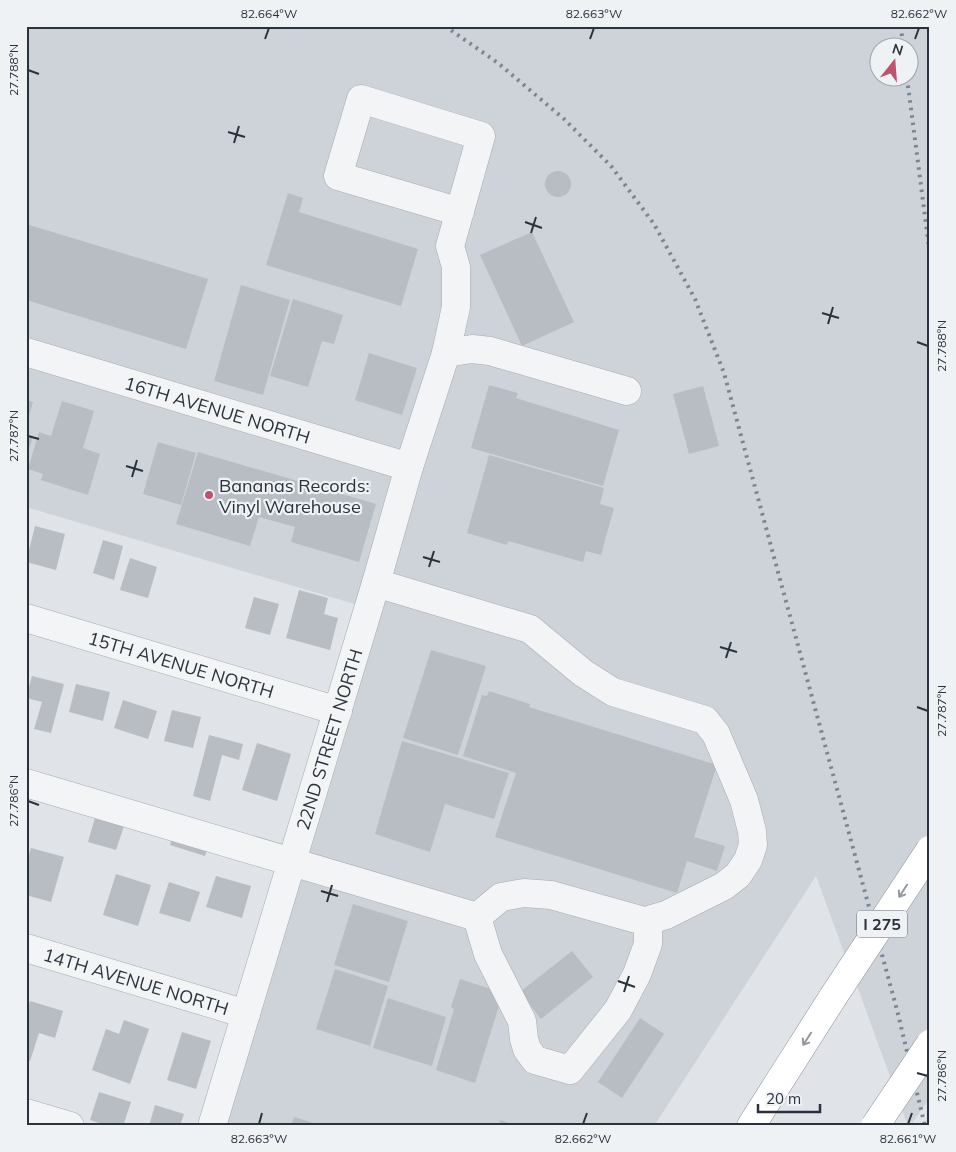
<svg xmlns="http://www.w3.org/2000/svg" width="956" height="1152" font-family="Mulish,sans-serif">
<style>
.built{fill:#ced3d9;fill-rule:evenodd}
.building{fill:#b8bdc3}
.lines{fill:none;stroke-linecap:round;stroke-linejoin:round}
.minor-casing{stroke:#a6abb1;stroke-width:29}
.highway-casing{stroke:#89929c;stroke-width:29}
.minor{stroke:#f2f4f6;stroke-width:28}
.highway{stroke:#fff;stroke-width:28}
.rail{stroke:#7b858f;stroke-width:4;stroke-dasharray:2.5 5;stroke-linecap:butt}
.highway-bridge-casing{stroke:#89929c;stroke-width:29;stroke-linecap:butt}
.highway-bridge{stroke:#fff;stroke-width:28}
.oneway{stroke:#94999e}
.ticks{fill:none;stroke:#2a333d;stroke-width:2}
.poi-dot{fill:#bf526d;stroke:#eff2f5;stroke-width:2}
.labels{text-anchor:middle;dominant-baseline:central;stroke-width:4.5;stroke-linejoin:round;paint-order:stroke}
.shield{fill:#eff2f5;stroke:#656c74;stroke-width:1}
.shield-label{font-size:16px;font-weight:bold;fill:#2a333d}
.street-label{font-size:18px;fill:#2a333d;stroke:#eff2f5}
.poi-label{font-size:18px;fill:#2a333d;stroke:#eff2f5;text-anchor:start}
.neatline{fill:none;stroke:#2a333d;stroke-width:2}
.ticks-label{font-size:12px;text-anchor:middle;fill:#2a333d}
</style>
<rect width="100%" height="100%" fill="#e0e3e7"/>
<g class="built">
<path d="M 26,26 L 930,26 L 930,831 L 846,958 L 816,876 L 654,1126 L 223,1126 L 383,598 L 537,644 L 544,621 L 390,575 L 402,452 L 26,339 ZM 878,48 L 908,48 L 908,78 L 878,78 Z"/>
<polygon points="26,365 395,475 358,605 26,507"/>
<polygon points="930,871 930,1024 891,1079 856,983"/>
<polygon points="930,1062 930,1098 910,1126 908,1126 900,1104"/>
</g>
<g class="building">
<circle cx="558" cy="184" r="13"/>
<polygon points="288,193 303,198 299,212 418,249 401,306 266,265"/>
<polygon points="26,224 208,279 186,349 26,300"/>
<polygon points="532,232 574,322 522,346 480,255"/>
<polygon points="241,285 290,300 263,395 214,381"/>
<polygon points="293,299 343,315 334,344 322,341 308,387 270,376"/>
<polygon points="369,353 417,368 402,415 355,400"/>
<polygon points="489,385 518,393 516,398 619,430 603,486 471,448"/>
<polygon points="703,386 719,446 689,454 673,394"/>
<polygon points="26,400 33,402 27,423 26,423"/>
<polygon points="62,401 94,411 83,448 100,454 88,495 41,480 43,474 28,469 39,432 51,436"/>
<polygon points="26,434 33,436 27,456 26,456"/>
<polygon points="158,442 196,453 181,505 143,494"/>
<polygon points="198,452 376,504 359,562 291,542 295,527 259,517 250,546 176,524"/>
<polygon points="489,455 604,488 600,504 614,508 601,555 586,551 583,562 508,541 507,545 467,533"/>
<polygon points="35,526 65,534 56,570 26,562"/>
<polygon points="103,540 123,546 114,580 93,573"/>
<polygon points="130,558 157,567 148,598 120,590"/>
<polygon points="299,590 328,598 324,614 338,618 330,650 286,638"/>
<polygon points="254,597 279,604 270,635 245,628"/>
<polygon points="431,650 486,666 458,755 403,738"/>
<polygon points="32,676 64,684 51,733 34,729 42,702 26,698"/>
<polygon points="76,684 110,692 103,721 69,712"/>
<polygon points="489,691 530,704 529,707 717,765 694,837 725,846 717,871 687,861 677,893 495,837 516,773 463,756 482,695 487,696"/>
<polygon points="123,700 157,711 148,739 114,728"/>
<polygon points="172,710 201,717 193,748 164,741"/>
<polygon points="209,735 243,744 239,760 222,755 210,801 193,796"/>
<polygon points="402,741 509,773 494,819 445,804 430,852 375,834"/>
<polygon points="257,743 291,754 277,801 242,790"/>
<polygon points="97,811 126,820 116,850 88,842"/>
<polygon points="174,830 210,841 205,856 170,845"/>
<polygon points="31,848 64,857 51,902 26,895 26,864"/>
<polygon points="116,874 151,885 138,926 103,915"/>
<polygon points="216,876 251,886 242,918 206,907"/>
<polygon points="169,882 200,892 190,922 159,913"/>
<polygon points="353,904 408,921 389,982 334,965"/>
<polygon points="572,951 593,977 541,1019 520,992"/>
<polygon points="335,969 388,986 370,1046 316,1029"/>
<polygon points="460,979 503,993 475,1083 436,1070 454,1009 451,1007"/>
<polygon points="388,998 446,1017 432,1066 373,1048"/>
<polygon points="30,1001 63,1011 55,1038 39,1033 30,1061 26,1060 26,1013"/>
<polygon points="640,1018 664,1034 622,1098 598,1082"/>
<polygon points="124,1020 149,1029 130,1084 92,1070 106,1029 119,1034"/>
<polygon points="182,1032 211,1041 196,1089 167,1080"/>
<polygon points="99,1092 131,1102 123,1126 108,1126 90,1120"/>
<polygon points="155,1105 184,1114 180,1126 149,1126"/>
<polygon points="294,1117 320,1125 320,1126 291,1126"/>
<polygon points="500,1120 516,1125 516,1126 499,1126"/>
</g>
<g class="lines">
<g class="minor-casing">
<g id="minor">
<path id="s1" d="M 26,352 L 409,467"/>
<polyline points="446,353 472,349 490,351 627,391"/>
<polyline points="376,583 530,629 583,673 613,692 705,720 716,734 744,800 752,831 753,845 748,860 738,875 724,886 666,915 652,919 648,929 648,944 637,974 618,1010 570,1070 535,1060 527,1049 524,1039 522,1021 488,954 477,917"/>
<path id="s2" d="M 26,618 L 338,711"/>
<polyline points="26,783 477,917"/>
<polyline points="477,917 501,897 524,893 551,895 651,923"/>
<path id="s3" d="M 26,948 L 246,1014"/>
<polyline points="26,1113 70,1126"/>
<path id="s4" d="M 212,1126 L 376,583 L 409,467 L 446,353 L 456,307 L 456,267 L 450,246 L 481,136 L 361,99 L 338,176 L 460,212"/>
</g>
</g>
<g class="highway-casing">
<polyline id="highway" points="751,1126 833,997"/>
</g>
<use href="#minor" class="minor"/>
<use href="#highway" class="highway"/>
<g class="rail">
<polyline points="445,26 498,63 564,119 611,166 654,224 695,299 724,373 897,1010 925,1126"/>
<polyline points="901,26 903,48"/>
<polyline points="907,78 930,255"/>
</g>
<g class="highway-bridge-casing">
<g id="highway-bridge">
<polyline points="833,997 930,850"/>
<polyline points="875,1126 930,1044"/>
</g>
</g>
<use href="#highway-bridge" class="highway-bridge"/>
</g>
<defs><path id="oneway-shaft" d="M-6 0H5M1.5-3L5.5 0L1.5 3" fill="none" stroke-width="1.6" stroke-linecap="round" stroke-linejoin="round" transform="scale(1.25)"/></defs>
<g class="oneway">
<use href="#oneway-shaft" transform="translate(903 891) rotate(123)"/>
<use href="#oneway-shaft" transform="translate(807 1039) rotate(123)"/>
</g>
<path class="ticks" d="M 265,39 L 269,28M 590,39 L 594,28M 915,39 L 919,28M 28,70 L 39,74M 228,132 L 245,137M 234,143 L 239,126M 525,222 L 542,228M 531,233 L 536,217M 822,313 L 839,318M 828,324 L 833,307M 917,342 L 928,346M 28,436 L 39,439M 126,466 L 143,471M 132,477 L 137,460M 423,557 L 440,562M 429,567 L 434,551M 720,647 L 737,652M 726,658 L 731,642M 917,707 L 928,711M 28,801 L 39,805M 321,891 L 338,896M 327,902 L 332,885M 618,981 L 635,987M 624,992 L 629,976M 917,1073 L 928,1076M 259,1124 L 262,1113M 583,1124 L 587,1113M 908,1124 L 912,1113"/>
<circle class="poi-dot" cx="209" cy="495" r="5"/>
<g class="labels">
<rect class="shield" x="857" y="910.5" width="50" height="27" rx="4"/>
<g class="shield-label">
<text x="882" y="924">I 275</text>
</g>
<g class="street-label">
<text stroke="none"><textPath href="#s1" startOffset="200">16TH AVENUE NORTH</textPath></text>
<text stroke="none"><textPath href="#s2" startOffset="162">15TH AVENUE NORTH</textPath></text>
<text stroke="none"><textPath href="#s4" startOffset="404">22ND STREET NORTH</textPath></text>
<text stroke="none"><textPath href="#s3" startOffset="115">14TH AVENUE NORTH</textPath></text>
</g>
<g class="poi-label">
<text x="219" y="485">Bananas Records:<tspan x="219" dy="21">Vinyl Warehouse</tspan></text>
</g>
</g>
<rect width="956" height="1152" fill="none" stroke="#eff2f5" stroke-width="55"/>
<g transform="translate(894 62) rotate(17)"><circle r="24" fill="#eff2f5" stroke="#a0a6ab"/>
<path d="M0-4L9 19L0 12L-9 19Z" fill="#bf526d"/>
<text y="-8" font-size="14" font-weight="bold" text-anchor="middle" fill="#2a333d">N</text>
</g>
<path d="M758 1104v8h62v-8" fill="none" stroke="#2a333d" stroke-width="2.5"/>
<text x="766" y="1104" font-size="15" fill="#2a333d" stroke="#eff2f5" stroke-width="4" paint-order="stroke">20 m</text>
<rect x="28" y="28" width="900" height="1096" class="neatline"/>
<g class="ticks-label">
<text x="269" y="18">82.664°W</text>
<text x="594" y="18">82.663°W</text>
<text x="919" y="18">82.662°W</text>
<text transform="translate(14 70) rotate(-90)" y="4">27.788°N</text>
<text transform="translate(942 346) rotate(-90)" y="4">27.788°N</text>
<text transform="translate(14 436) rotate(-90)" y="4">27.787°N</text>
<text transform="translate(942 711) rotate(-90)" y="4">27.787°N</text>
<text transform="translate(14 801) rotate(-90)" y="4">27.786°N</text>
<text transform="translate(942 1076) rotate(-90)" y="4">27.786°N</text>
<text x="259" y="1143">82.663°W</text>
<text x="583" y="1143">82.662°W</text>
<text x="908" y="1143">82.661°W</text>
</g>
</svg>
